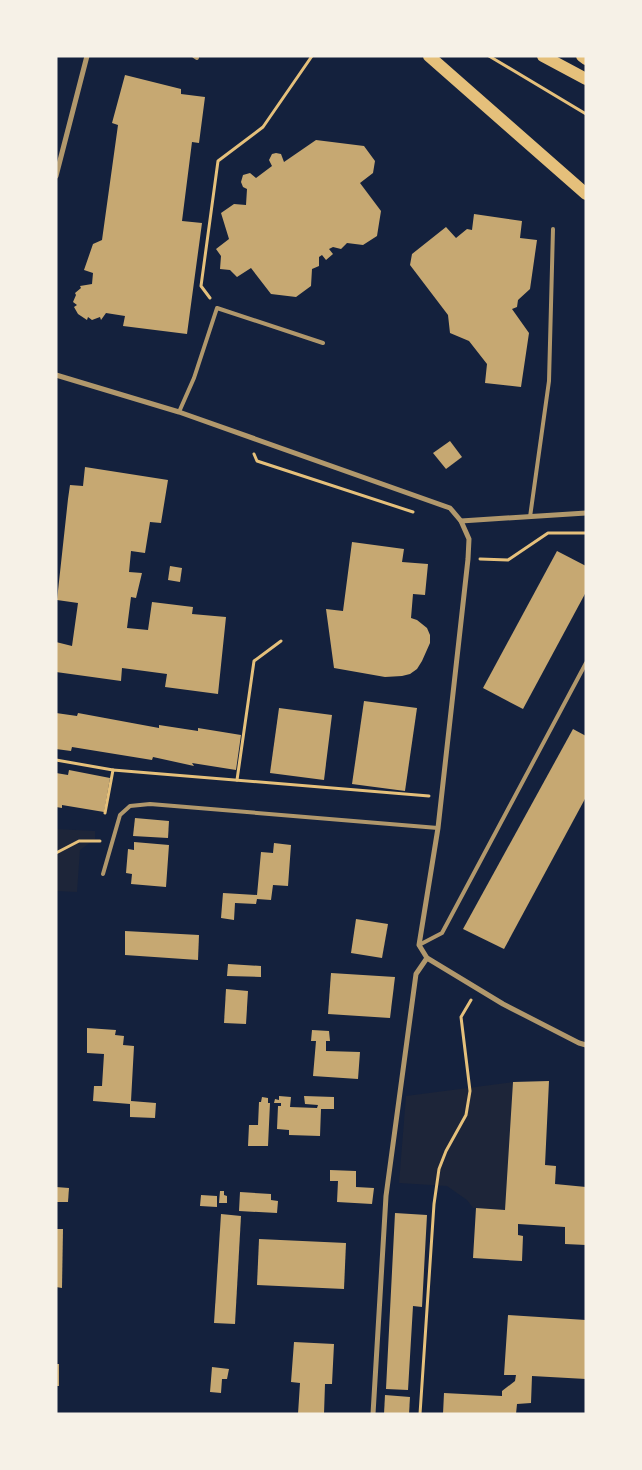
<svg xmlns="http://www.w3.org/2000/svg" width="642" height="1470" font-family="'Fira Sans Condensed',sans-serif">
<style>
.green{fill:#1d2539}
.building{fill:#c6a872}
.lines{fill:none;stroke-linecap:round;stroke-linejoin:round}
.path{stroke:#e5c07b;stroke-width:3}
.service{stroke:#b1986c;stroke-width:4}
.minor{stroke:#b1986c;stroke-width:5}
.primary{stroke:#e5c07b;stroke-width:12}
</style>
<rect width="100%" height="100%" fill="#14213d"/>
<g class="green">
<polygon points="56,829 95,831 95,839 80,850 77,892 56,891"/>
<polygon points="513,1082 505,1210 473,1208 467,1200 447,1186 399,1183 406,1096"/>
</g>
<g class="building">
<polygon points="125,75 181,89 181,94 205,97 199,143 192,142 182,221 202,223 187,334 123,326 125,316 106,313 101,320 100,317 92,320 88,317 87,320 78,314 74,307 77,305 73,302 76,295 75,293 81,288 80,286 92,284 93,273 84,270 93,244 102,240 118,125 112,123"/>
<polygon points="316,140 364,146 375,161 373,173 360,183 381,211 377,236 363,245 347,243 341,249 333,247 329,249 333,254 326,260 322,255 319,257 319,266 312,269 311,286 296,297 271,294 251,268 237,277 230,270 220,269 221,256 216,249 229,239 221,213 234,204 246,205 247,189 243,187 241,182 243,175 250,173 256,178 272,166 269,160 272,154 276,153 281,154 284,162"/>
<polygon points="474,214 522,221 520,238 537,240 530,289 518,300 517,307 512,309 529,333 521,387 485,383 487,364 469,341 450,333 448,315 410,265 412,254 446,227 456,238 467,229 472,230"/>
<polygon points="450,441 462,457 446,469 433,453"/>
<polygon points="85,467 168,480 161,523 150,522 145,553 131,551 129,572 142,573 136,598 131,597 127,628 148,630 152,602 193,607 192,614 226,617 218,694 165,687 167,674 122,668 121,681 56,672 56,642 72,646 78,603 57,600 68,499 70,485 83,486"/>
<polygon points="352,542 404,549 402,562 428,564 425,595 413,594 411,618 417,620 427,628 430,635 430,643 422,661 417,669 410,674 402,676 385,677 334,668 326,609 343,611"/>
<polygon points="557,551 586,566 586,592 523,709 483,688"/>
<polygon points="170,566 182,568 180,582 168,580"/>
<polygon points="364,701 417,708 405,791 352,784"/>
<polygon points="279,708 332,715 324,780 270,773"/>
<polygon points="56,713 77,716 78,713 159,728 159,725 198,731 198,728 241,735 236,770 192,763 194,766 153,757 152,760 72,747 71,751 56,749"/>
<polygon points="573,729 586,736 586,797 504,949 463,929"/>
<polygon points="69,770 110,778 104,812 62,805 62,808 56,807 56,773 68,775"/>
<polygon points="135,818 169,821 168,838 133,836"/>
<polygon points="134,842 169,845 166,887 131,884 132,874 126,873 128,849 134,850"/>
<polygon points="274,843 291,845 288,886 273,885 271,900 257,899 256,904 235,903 234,920 221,918 223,893 257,895 261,852 273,853"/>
<polygon points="356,919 388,924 382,958 351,953"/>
<polygon points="125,931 199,935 198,960 125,955"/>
<polygon points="228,964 261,966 261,977 227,976"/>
<polygon points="331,973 395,977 390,1018 328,1014"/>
<polygon points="226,989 248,991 246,1024 224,1023"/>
<polygon points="87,1028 116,1030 115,1035 124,1036 123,1045 134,1046 131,1101 156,1103 155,1118 130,1117 130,1104 93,1101 94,1086 102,1086 104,1054 87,1053"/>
<polygon points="312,1030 329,1031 330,1041 326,1041 326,1051 360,1052 358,1079 313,1076 316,1041 311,1041"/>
<polygon points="549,1081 545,1165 556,1166 555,1184 586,1187 586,1245 565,1244 565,1227 518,1224 518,1235 523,1236 522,1261 473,1258 476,1208 505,1210 513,1082"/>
<polygon points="279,1096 291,1097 290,1107 317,1108 318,1105 305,1104 304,1096 334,1097 334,1109 321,1109 320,1136 289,1135 289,1130 277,1129 278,1106 281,1106 281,1103 274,1103 275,1099 279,1100"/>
<polygon points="262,1097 268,1098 268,1103 270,1103 268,1146 248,1146 249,1125 258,1125 259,1102 261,1102"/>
<polygon points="330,1170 356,1171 356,1187 374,1188 372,1204 337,1202 338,1181 330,1181"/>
<polygon points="56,1187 69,1188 68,1202 56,1202"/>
<polygon points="220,1191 224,1191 224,1195 227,1196 227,1203 219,1203"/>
<polygon points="240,1192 271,1194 271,1200 278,1201 277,1213 239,1211"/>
<polygon points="201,1195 217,1196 217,1207 200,1206"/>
<polygon points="395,1213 427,1215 422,1307 413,1306 408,1390 386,1389"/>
<polygon points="221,1214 241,1216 235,1324 214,1323"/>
<polygon points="56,1229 63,1229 62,1288 56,1287"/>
<polygon points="259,1239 346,1243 344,1289 257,1285"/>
<polygon points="508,1315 586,1320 586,1379 532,1376 531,1403 517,1404 516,1414 443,1414 444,1393 502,1396 502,1391 515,1381 516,1375 504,1375"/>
<polygon points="294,1342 334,1344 332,1384 325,1384 324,1414 298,1414 300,1383 291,1382"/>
<rect x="56" y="1364" width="3" height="22"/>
<polygon points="212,1367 229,1369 227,1379 222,1379 221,1393 210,1392"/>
<polygon points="385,1395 410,1397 409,1414 384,1414"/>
</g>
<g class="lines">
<g class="path">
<polyline points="489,56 586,114"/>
<polyline points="210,298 201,286 218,161 263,127 312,56"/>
<polyline points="254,454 257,461 413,512"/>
<polyline points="480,559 508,560 548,533 586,533"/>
<polyline points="56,760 113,770"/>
<polyline points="237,780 254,661 281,641"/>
<polyline points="105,813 113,770 429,796"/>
<polyline points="56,853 79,841 100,841"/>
<polyline points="420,1414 434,1204 439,1169 446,1151 466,1115 470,1091 461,1017 471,1000"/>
</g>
<g class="service">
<polyline points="194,56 197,58"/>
<polyline points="179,412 194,378 217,308 323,343"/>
<polyline points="530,517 549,381 553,229"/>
<polyline points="103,874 120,815 130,806 150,804 438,828"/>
<polyline points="419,945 442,933 586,663"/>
</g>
<g class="minor">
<polyline points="56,176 87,56"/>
<polyline points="56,375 179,412 450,508 461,521 469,539 468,559 438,828 419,945 427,958 503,1004 579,1043 586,1045"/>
<polyline points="461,521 586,513"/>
<polyline points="373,1414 386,1196 416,974 427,958"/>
</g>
<g class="primary">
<polyline points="429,56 586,194"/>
<polyline points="543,56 586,79"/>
<polyline points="582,56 586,59"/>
</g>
</g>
<rect width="642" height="1470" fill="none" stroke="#f6f1e7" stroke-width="115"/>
</svg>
